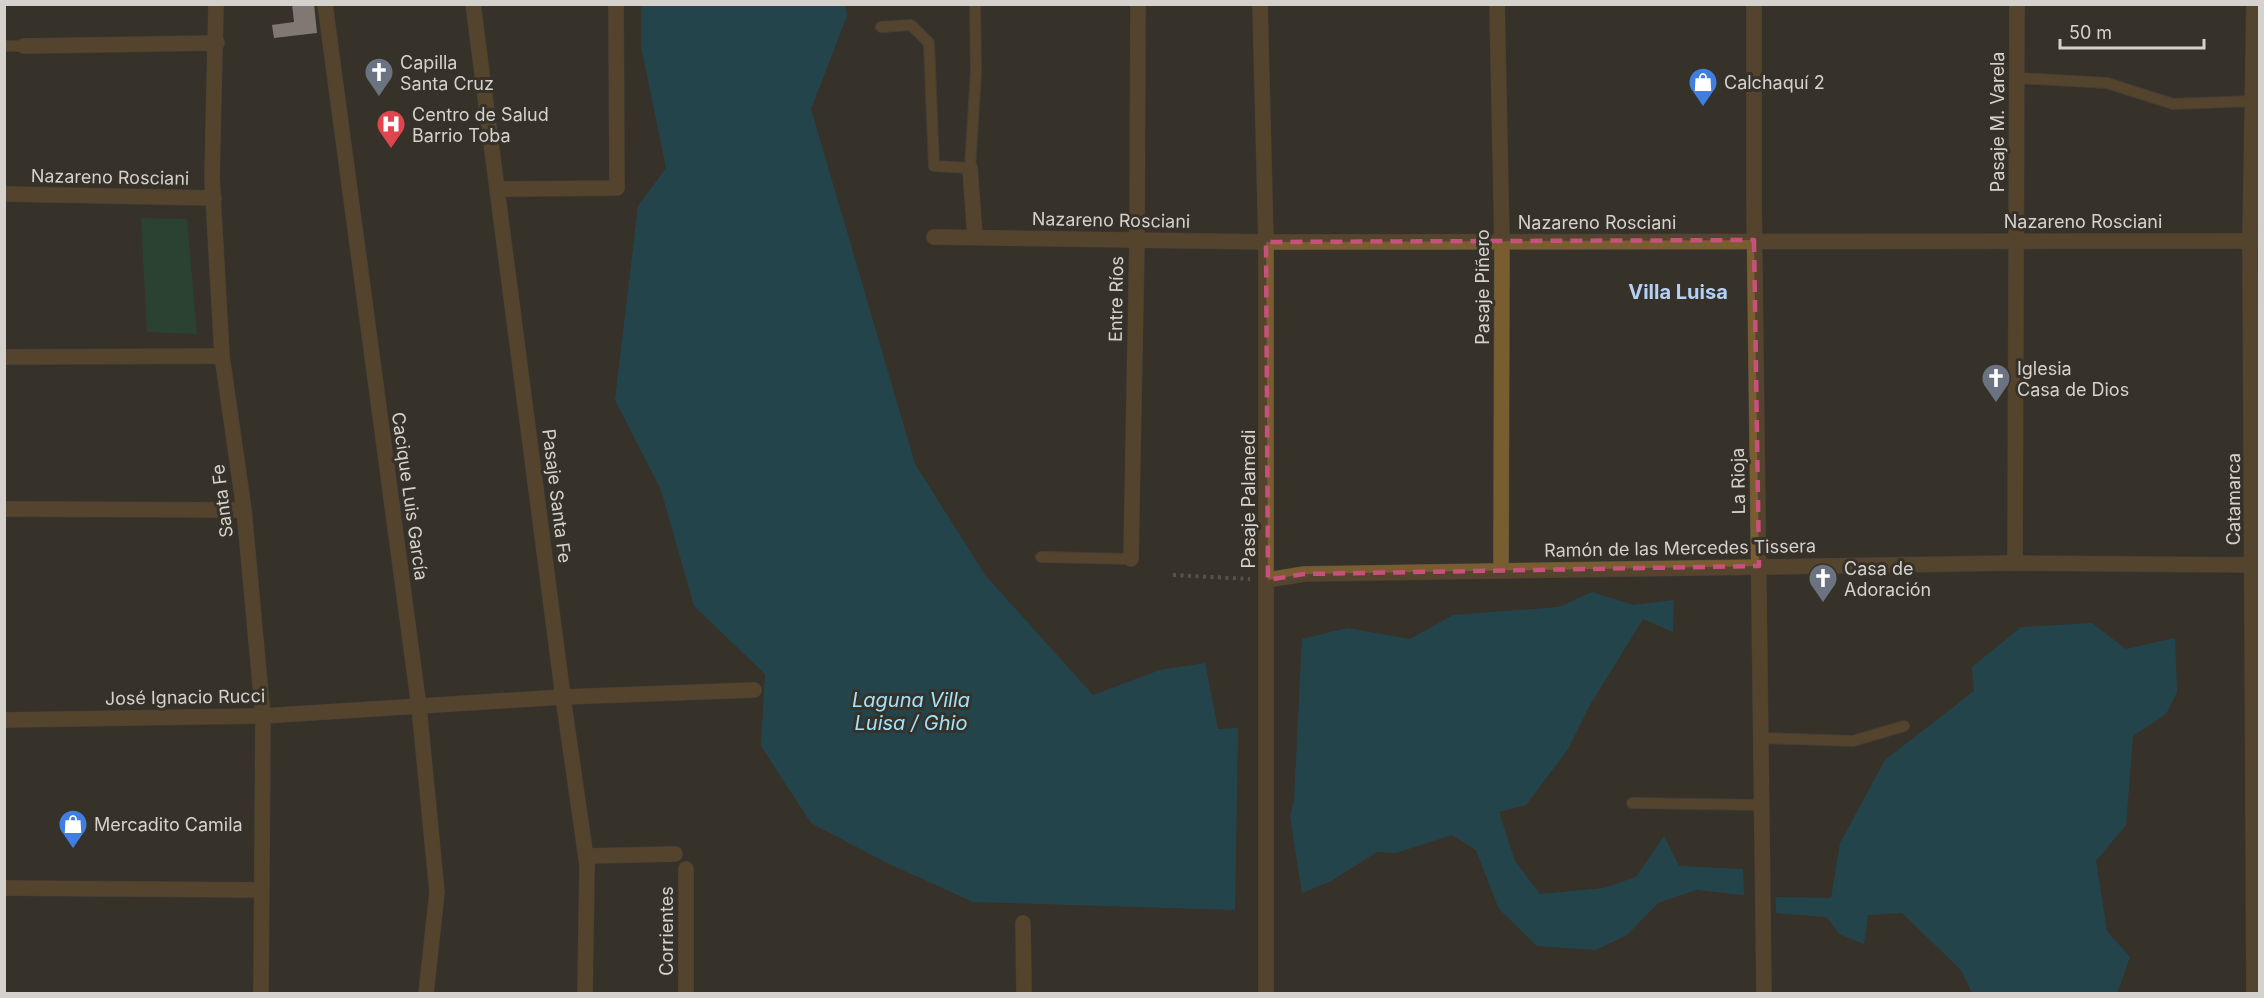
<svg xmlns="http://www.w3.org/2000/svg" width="2264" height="998" font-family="Inter,sans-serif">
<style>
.green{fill:#1d573c}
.water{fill:#0f5c74}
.building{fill:#dbcecc}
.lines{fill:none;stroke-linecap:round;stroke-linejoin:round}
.service-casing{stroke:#534e47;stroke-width:12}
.minor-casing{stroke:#534e47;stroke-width:16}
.path{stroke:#7e7a73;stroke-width:4;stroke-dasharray:3 4.5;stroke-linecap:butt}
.service{stroke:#7a5c31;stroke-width:10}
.minor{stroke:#7a5c31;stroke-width:15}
.marked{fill:none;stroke:#c8507d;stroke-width:4.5;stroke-dasharray:12 8;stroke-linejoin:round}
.labels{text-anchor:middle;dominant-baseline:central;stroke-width:6;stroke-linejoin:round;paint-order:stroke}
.poi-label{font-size:18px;fill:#d5d2cd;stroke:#363129;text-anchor:start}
.street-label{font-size:18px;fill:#d5d2cd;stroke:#363129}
.neighbourhood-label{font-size:20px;font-weight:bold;fill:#b5d0f6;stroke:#363129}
.water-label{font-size:20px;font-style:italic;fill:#a0e3fe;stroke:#363129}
</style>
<rect width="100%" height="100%" fill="#363129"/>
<polygon class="green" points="141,218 187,219 197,334 147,332"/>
<g class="water">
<polygon points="641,5 845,5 847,16 811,109 915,464 985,575 1093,695 1160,670 1205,663 1218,729 1238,728 1235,910 973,902 885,862 811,823 761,746 765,674 694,606 661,490 615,400 638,206 666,168 641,46"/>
<polygon points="1592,592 1633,605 1674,600 1673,632 1643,619 1590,705 1568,749 1526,805 1499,812 1515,861 1540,894 1604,888 1636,877 1664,836 1679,866 1743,869 1744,895 1696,890 1658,903 1627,935 1596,950 1537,946 1499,909 1476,850 1452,835 1396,853 1377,852 1331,881 1302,893 1290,816 1294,800 1302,639 1347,628 1410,639 1453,615 1559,607"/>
<polygon points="2092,623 2126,649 2175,638 2177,692 2166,714 2133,736 2126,825 2096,861 2107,931 2130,957 2118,991 2115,994 1972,993 1961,970 1902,913 1868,915 1864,944 1839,934 1827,917 1776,913 1776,897 1831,898 1840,843 1885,760 1974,691 1972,667 2021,627"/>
</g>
<polygon class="building" points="292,4 314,4 317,33 274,38 272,25 294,22"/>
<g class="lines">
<g class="service-casing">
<g id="service">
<polyline points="881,27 911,25 929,43 934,166 970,168 976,71 975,4"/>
<polyline points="4,46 24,46"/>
<polyline points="2017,78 2107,83 2173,104 2254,101"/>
<polyline points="1041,557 1131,559"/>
<polyline points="1761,738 1853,741 1904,726"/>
<polyline points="1632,803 1762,805"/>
</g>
</g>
<g class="minor-casing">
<g id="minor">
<polyline points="216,4 212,178 222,356 244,510 263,716 261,994"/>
<polyline points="325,4 419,707 437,892 426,994"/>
<polyline points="473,4 563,697 587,865 585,994"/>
<polyline points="1260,4 1266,242 1266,994"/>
<polyline points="1497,4 1502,242 1501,570"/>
<polyline points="1754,4 1754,201 1764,994"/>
<polyline points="24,46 217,43"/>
<polyline points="970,168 975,237"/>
<polyline points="498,189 617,188 616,4"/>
<polyline points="4,194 214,198"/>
<polyline points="934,237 1266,242 2260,241"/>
<polyline points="4,357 222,356"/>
<polyline points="4,509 244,510"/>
<polyline points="1131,559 1137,240 1138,4"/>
<polyline points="2015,563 2017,4"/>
<polyline points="1268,580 1304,574 2015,563 2260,565"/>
<polyline points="4,720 263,716 563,697 754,690"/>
<polyline points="586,856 675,854"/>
<polyline points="686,869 686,994"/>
<polyline points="4,888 261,890"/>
<polyline points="1023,923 1024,994"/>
<polyline points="2254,994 2250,241 2254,4"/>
</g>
</g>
<polyline class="path" points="1173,575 1250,579"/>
<use href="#service" class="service"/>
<use href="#minor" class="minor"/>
</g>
<path d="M0 0H2264V998H0ZM 1754,240 L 1759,566 L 1304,574 L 1268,580 L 1266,242 Z" fill="#363129" fill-opacity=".55" fill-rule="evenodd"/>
<path class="marked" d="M 1754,240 L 1759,566 L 1304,574 L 1268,580 L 1266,242 Z"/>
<defs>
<g id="church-pin" transform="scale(1.5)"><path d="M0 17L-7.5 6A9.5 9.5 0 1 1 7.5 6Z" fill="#6b7280" stroke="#363129"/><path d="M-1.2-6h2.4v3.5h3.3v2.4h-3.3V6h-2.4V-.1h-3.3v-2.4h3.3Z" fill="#fff"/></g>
<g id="shop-pin" transform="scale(1.5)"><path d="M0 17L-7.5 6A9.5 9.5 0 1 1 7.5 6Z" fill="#3f7fe0" stroke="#363129"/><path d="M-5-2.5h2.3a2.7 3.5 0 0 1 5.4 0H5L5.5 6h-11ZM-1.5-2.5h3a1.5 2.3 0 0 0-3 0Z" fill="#fff"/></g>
<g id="hospital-pin" transform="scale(1.5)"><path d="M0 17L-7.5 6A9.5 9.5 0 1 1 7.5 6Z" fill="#e0444e" stroke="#363129"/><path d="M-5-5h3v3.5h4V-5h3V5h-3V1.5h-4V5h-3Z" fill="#fff"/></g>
</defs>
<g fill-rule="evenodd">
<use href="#church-pin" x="379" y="72"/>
<use href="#shop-pin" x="1703" y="82"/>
<use href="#hospital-pin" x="391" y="124"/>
<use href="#church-pin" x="1996" y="378"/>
<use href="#church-pin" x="1823" y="578"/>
<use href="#shop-pin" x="73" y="824"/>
</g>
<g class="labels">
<g class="poi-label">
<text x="400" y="62">Capilla<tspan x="400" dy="21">Santa Cruz</tspan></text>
<text x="1724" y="82">Calchaquí 2</text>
<text x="412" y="114">Centro de Salud<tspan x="412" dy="21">Barrio Toba</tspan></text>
<text x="2017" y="368">Iglesia<tspan x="2017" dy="21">Casa de Dios</tspan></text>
<text x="1844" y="568">Casa de<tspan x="1844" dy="21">Adoración</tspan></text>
<text x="94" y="824">Mercadito Camila</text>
</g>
<g class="street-label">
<text transform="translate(1997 122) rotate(-90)">Pasaje M. Varela</text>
<text transform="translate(110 177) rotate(1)">Nazareno Rosciani</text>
<text transform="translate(1111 220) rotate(1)">Nazareno Rosciani</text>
<text x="2083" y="221">Nazareno Rosciani</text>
<text x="1597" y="222">Nazareno Rosciani</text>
<text transform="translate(1482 287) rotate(-90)">Pasaje Piñero</text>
<text transform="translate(1116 299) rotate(-89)">Entre Ríos</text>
<text transform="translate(1738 481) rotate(-91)">La Rioja</text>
<text transform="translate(410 496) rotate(82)">Cacique Luis García</text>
<text transform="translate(557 496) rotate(83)">Pasaje Santa Fe</text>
<text transform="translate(1248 499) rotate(-90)">Pasaje Palamedi</text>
<text transform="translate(2233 499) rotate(-90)">Catamarca</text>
<text transform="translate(222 501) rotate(-97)">Santa Fe</text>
<text transform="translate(1680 548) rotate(-1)">Ramón de las Mercedes Tissera</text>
<text transform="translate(185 697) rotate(-1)">José Ignacio Rucci</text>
<text transform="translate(666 931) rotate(-90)">Corrientes</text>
</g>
<g class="neighbourhood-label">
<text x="1678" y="292">Villa Luisa</text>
</g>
<g class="water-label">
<text x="911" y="700">Laguna Villa<tspan x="911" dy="23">Luisa / Ghio</tspan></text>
</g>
</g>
<rect width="2264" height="998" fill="none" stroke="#d5d2cd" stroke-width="12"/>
<path d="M2060 39v9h144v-9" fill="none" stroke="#d5d2cd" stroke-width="3"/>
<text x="2069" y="39" font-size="18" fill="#d5d2cd" stroke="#363129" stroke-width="4.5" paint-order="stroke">50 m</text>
</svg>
